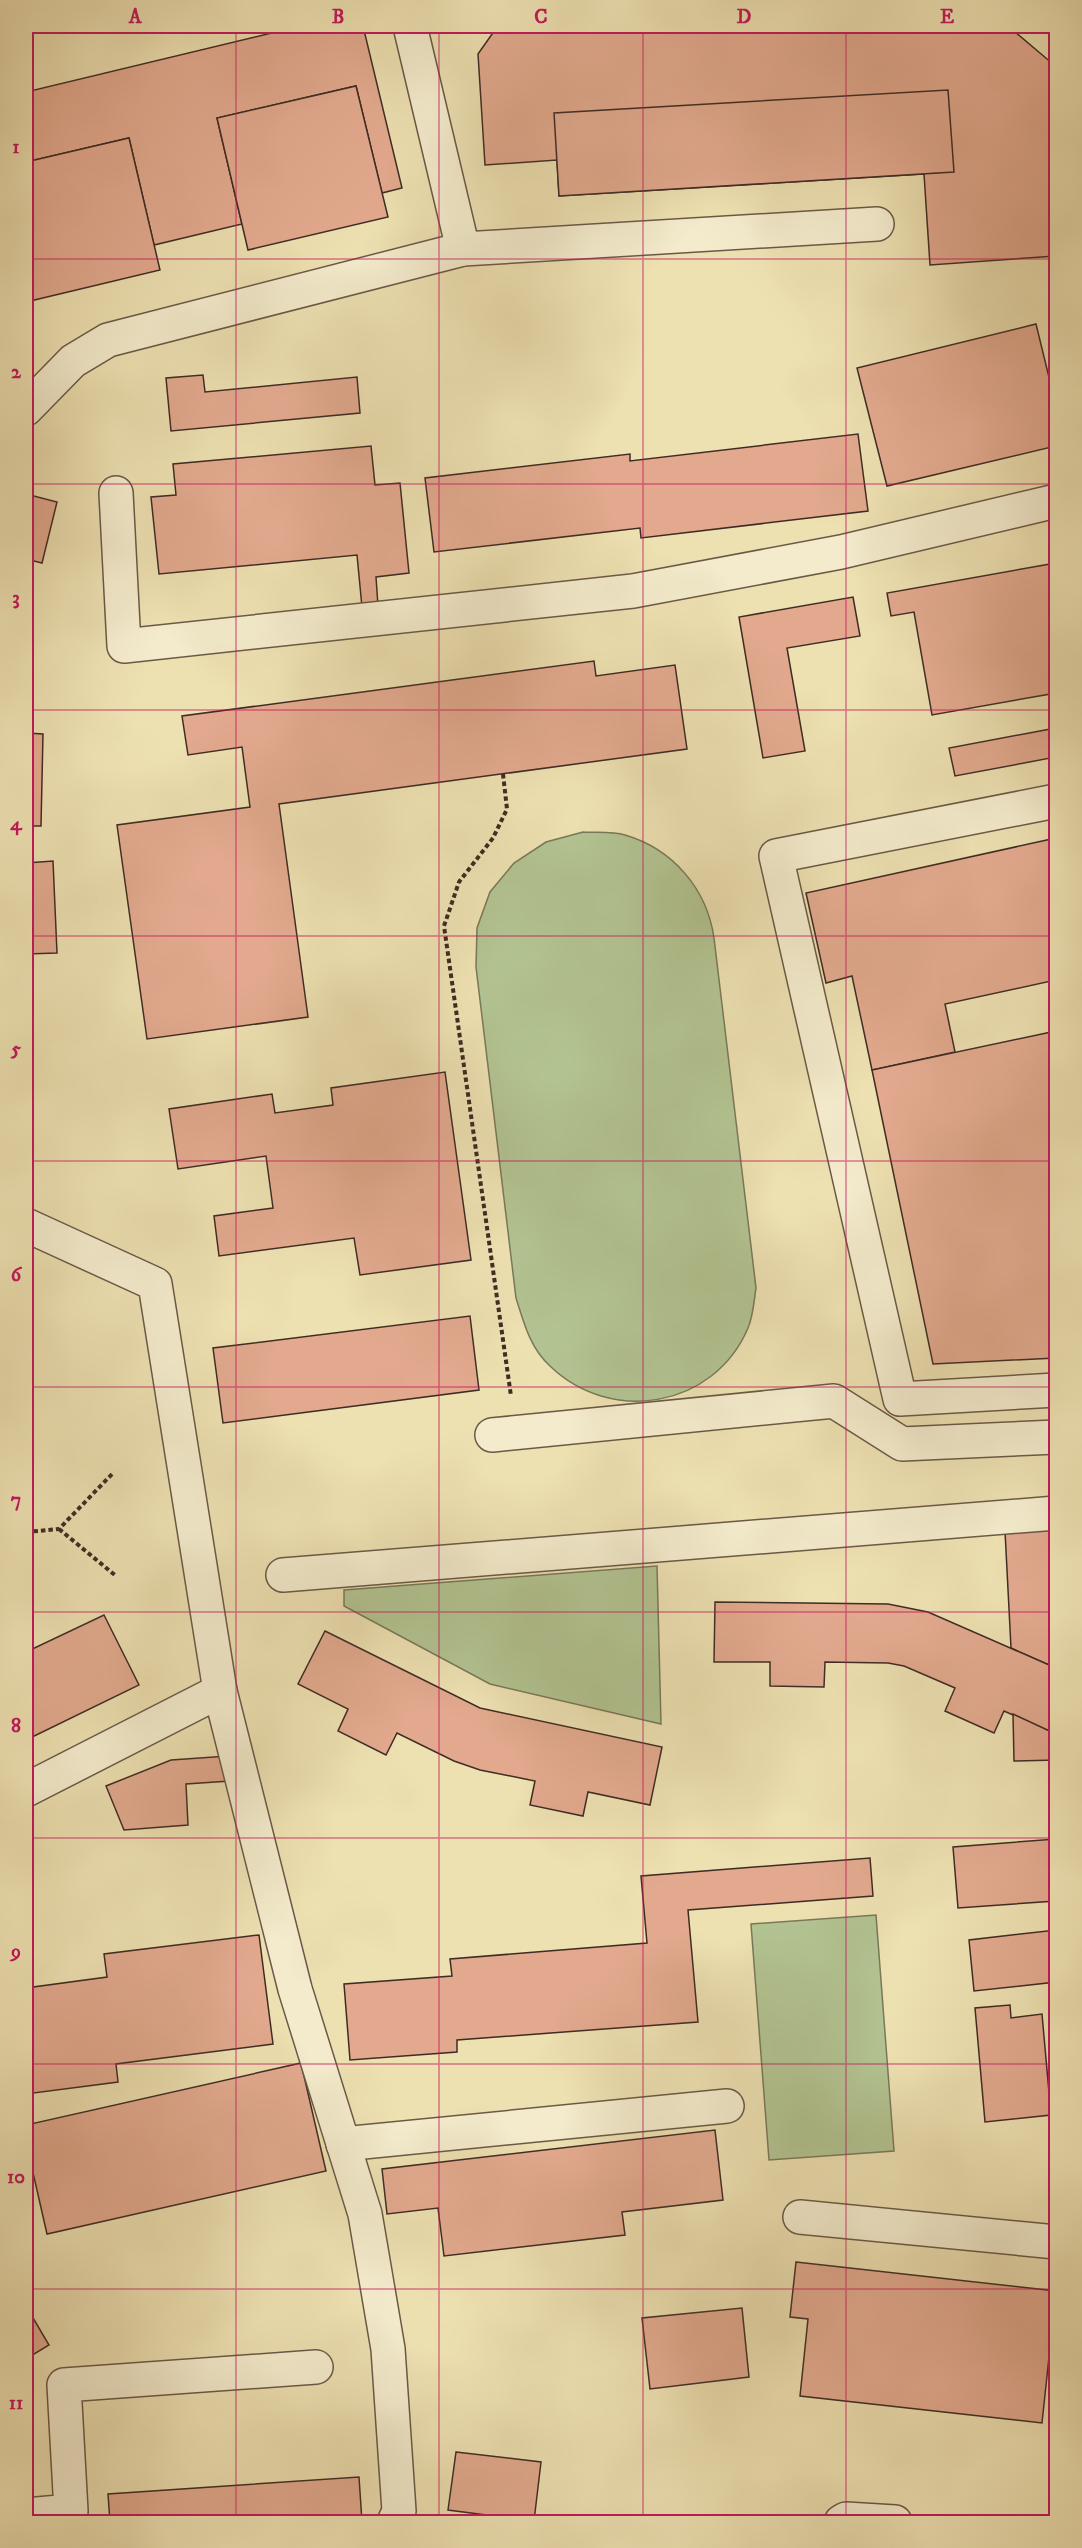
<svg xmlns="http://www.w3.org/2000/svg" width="1082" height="2548" font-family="'IM FELL DW Pica',serif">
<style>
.green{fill:#b2c391;stroke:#79785a;stroke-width:1.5}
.building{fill:#e2a98e;stroke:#402c24;stroke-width:1.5}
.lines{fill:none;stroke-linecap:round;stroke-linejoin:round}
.minor-casing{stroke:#6b5947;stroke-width:36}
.path{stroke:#402c24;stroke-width:4;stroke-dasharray:4.5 3;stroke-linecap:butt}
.minor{stroke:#f3ebcc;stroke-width:33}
.grid{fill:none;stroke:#c2185b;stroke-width:1.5;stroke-opacity:0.55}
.neatline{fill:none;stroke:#c2185b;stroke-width:2}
.grid-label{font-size:20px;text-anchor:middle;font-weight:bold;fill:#c2185b}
</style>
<rect width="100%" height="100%" fill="#ede0b1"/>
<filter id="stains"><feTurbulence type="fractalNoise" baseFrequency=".00333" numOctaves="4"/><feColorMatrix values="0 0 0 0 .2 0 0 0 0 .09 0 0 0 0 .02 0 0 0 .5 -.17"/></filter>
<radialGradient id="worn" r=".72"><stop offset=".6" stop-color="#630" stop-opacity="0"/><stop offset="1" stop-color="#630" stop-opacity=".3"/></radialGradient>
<g class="green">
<path d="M 583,832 C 596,833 612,831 625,835 C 673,849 707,889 714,938 L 756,1288 C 754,1301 753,1317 748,1328 C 714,1408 611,1425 550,1366 C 530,1348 524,1323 516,1298 L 476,967 L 477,928 L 490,892 L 514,863 L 546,842 Z"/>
<polygon points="657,1566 661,1724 490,1684 344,1606 344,1590"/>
<polygon points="876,1915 894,2151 769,2160 751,1924"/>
</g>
<g class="building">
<polygon points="301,26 363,26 402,188 382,193 356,86 217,118 242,224 154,245 129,138 26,162 26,92"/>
<polygon points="520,26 1008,26 1053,64 1056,108 1056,256 930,265 924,174 559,196 557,160 485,165 478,54 497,27"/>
<polygon points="356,86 388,217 248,250 217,118"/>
<polygon points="948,90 954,172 559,196 554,113"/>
<polygon points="129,138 160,270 26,302 26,162"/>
<polygon points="1036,324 1056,406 1056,446 887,486 857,368"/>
<polygon points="203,375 205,392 357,377 360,413 171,431 166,378"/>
<polygon points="858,434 868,511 641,538 640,528 434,552 425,478 630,454 630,461"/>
<polygon points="371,446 375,485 400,483 409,573 376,577 378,606 362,607 357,555 159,574 151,497 176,495 173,464"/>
<polygon points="26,494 57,502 42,563 26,559"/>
<polygon points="1056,563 1056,693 932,715 914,612 891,616 887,593"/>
<polygon points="853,597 860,636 787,648 805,751 763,758 739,617"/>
<polygon points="594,661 596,676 675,665 687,749 279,804 308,1017 147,1039 117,825 250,807 242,747 188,755 182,716"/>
<polygon points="26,662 29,662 32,719 26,719"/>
<polygon points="1056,728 1056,757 955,776 949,748"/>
<polygon points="26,733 43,734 41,826 26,826"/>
<polygon points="1056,838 1056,980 945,1004 955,1052 872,1070 852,976 826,983 806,893"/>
<polygon points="53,861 57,953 26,954 26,863"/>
<polygon points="1056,1031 1056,1358 933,1364 872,1070"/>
<polygon points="445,1072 471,1260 360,1275 354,1238 219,1256 214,1216 273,1208 266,1156 178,1169 169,1109 272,1094 275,1113 333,1105 331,1088"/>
<polygon points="470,1316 479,1390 223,1423 213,1348"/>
<polygon points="1056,1529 1056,1668 1011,1648 1005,1531"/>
<polygon points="715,1602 888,1604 928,1612 1056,1668 1056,1734 1004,1711 994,1733 945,1711 955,1688 904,1666 888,1663 825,1662 824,1687 770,1686 770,1662 714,1662"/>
<polygon points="104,1615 139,1685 26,1740 26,1652"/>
<polygon points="325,1631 480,1708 662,1747 650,1805 588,1792 583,1816 530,1805 535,1781 480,1770 454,1761 397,1733 386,1755 338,1731 348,1709 298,1684"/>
<polygon points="1013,1714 1056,1734 1056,1760 1014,1761"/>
<polygon points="228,1756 230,1781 186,1784 188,1825 124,1830 106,1786 171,1760"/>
<polygon points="1056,1839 1056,1901 958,1908 953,1847"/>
<polygon points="870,1858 873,1896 688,1910 698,2022 457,2040 457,2052 350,2060 344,1984 452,1976 450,1959 647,1943 641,1876"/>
<polygon points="1056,1930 1056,1982 974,1991 969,1940"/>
<polygon points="259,1935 273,2044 116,2064 118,2082 26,2094 26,1988 107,1977 104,1954"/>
<polygon points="1010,2005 1011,2018 1042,2014 1051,2115 985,2122 975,2008"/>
<polygon points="301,2063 326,2171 47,2234 26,2142 26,2125"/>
<polygon points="715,2130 723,2200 622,2212 625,2235 444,2256 438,2208 387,2214 382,2169"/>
<polygon points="796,2262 1056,2291 1042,2423 800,2396 808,2319 790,2317"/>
<polygon points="26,2306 49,2345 26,2359"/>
<polygon points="742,2308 749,2377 650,2389 642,2318"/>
<polygon points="456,2452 541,2462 534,2521 448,2510"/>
<polygon points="359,2477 362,2522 110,2522 108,2494"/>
</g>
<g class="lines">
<g class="minor-casing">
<g id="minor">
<polyline points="463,249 877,224"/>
<polyline points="26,409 73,361 108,340 463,249 410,26"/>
<polyline points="116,493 124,646 633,591 841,552 1056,501"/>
<polyline points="1056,801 776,856 900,1399 1056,1390"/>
<polyline points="26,1225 155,1284 220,1691 26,1790"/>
<polyline points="492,1435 834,1401 902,1444 1056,1437"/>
<polyline points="283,1575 1056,1513"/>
<polyline points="220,1691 295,1989 365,2214 388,2349 399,2511 394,2522"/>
<polyline points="343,2144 727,2106"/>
<polyline points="800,2217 1056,2242"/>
<polyline points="26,2515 71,2511 64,2385 316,2367"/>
<polyline points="841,2522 846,2519 895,2522"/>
</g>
</g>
<g class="path">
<polyline points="503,774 507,809 493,838 459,882 444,926 511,1396"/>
<polyline points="59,1529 116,1576"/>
<polyline points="26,1532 59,1529 113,1473"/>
</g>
<use href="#minor" class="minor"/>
</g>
<path class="grid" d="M 236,26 L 236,2522M 439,26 L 439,2522M 643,26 L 643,2522M 846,26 L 846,2522M 26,259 L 1056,259M 26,484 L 1056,484M 26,710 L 1056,710M 26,936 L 1056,936M 26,1161 L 1056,1161M 26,1387 L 1056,1387M 26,1612 L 1056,1612M 26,1838 L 1056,1838M 26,2064 L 1056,2064M 26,2289 L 1056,2289"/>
<rect width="1082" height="2548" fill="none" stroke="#ede0b1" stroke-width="66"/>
<rect x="33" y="33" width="1016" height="2482" class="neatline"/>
<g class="grid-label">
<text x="135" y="23">A</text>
<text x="338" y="23">B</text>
<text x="541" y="23">C</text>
<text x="744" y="23">D</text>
<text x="947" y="23">E</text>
<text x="16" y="153">1</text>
<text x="16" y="378">2</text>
<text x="16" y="604">3</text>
<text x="16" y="830">4</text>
<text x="16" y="1055">5</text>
<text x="16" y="1281">6</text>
<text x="16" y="1506">7</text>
<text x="16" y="1732">8</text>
<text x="16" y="1958">9</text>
<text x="16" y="2183">10</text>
<text x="16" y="2409">11</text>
</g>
<rect width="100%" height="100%" filter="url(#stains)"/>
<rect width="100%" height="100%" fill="url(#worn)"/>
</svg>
